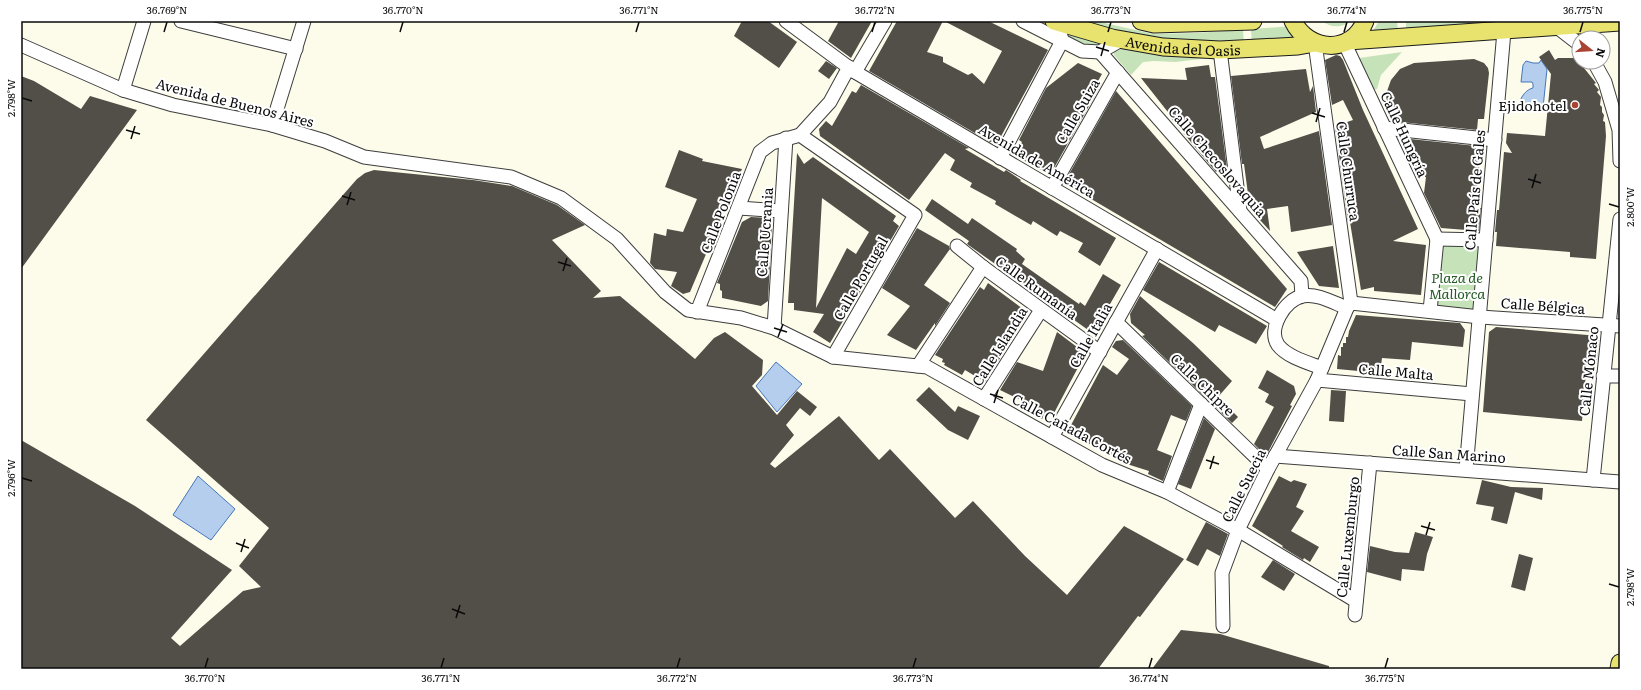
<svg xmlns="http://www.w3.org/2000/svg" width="1641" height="690" font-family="Literata,serif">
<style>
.green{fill:#c6e2b8}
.water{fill:#b5ceee;stroke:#4476bc}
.building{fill:#524e48;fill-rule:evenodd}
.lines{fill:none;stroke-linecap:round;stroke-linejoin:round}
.minor-casing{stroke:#3d3d3d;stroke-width:15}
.major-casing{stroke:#1b1b1b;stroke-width:19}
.minor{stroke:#fff;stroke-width:13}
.major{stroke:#e8e26e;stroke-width:17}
.ticks{fill:none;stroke:#0a0a0a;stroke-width:1.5}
.poi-dot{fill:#a94433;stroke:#fff;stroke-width:1.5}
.labels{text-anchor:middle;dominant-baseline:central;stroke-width:4;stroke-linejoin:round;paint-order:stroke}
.street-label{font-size:14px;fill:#0a0a0a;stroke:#fff}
.poi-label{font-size:14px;fill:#0a0a0a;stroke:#fff;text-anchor:end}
.park-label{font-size:14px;font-style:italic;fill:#245a23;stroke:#fff}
.neatline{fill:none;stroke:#0a0a0a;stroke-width:1.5}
.ticks-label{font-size:10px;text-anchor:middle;fill:#0a0a0a}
</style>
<rect width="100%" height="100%" fill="#fdfcea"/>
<g class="green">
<polygon points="1079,21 1096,21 1153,34 1195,33 1243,30 1244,44 1176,42 1121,32"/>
<path d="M 1322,21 L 1351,21 C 1342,28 1331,28 1322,21 Z"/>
<polygon points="1379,21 1397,21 1398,32 1371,34"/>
<polygon points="1406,21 1562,21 1406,32"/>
<polygon points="1293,26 1303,40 1252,44 1251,29"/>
<polygon points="1066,30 1108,43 1090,48 1071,42"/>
<polygon points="1129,46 1208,58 1176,62 1154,61 1143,62 1131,75 1114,55 1114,52"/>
<polygon points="1402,52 1381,75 1377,89 1372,90 1359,58"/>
<polygon points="1437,239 1486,240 1480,317 1430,311"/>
</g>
<g class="water">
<path d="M 1541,60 L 1547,69 L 1543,108 L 1525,107 L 1520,103 C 1520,97 1527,89 1533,88 L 1533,84 L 1532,82 L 1521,82 L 1523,65 L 1526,61 L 1533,63 L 1539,63 Z"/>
<polygon points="776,362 802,384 777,412 756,386"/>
<polygon points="198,476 235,509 211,540 173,515"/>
</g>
<g class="building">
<polygon points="742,21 768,21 797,42 779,68 734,36"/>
<polygon points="839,21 872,21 851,58 828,41"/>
<polygon points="897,21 943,21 927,52 943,57 943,62 968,75 972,73 984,84 1002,51 944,21 988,21 1048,50 999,140 990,142 869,71"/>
<polygon points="1549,50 1555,60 1558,58 1576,58 1596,83 1594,84 1599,90 1597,92 1601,97 1600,105 1602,107 1602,112 1604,115 1603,121 1605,122 1606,136 1596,259 1570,257 1570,252 1496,246 1497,232 1495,232 1497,210 1499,210 1504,152 1512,153 1506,143 1507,133 1545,136 1551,74 1539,57"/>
<polygon points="1336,55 1340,56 1343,60 1363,110 1418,229 1393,241 1426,245 1421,295 1374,291 1374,287 1361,290 1350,222 1348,222 1335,126 1353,120 1343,100 1332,105 1325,60"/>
<polygon points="1474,59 1484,63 1488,68 1489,73 1484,119 1478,119 1477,130 1391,121 1387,104 1386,94 1391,80 1400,69 1414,63"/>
<polygon points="826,61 837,68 829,79 818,71"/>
<polygon points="1078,63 1102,74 1098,81 1102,83 1050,175 1014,155 1022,142 1019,140 1046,88"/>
<polygon points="1209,65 1211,77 1215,77 1227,169 1216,172 1170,117 1171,116 1141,78 1187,80 1185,68"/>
<polygon points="1306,69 1310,92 1313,86 1316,112 1260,137 1264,149 1319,131 1332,225 1291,232 1288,206 1267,209 1270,231 1250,209 1244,164 1242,164 1231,76"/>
<polygon points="21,76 34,81 81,109 90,96 137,110 21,269"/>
<polygon points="861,85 969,148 965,149 1004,172 1006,170 1021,180 1020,181 1116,238 1100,266 1078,252 1083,243 1060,231 1057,236 1033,221 1031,225 995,204 996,201 970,187 972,183 950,170 955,160 945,153 909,200 820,136 819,129 826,121 832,126 852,91 856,93"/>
<polygon points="1116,91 1287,289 1275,307 1064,183"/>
<polygon points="1401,138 1476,146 1476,148 1481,149 1475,208 1481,208 1479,231 1441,228 1424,193 1426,177 1425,177 1425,171 1415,169 1400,139"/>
<polygon points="679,150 703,159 702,161 742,169 690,292 683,294 671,286 677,272 655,269 650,263 654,233 666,236 667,229 683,232 697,199 665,187"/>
<path d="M 797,153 L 804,164 L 813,157 L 889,211 L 896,216 L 893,221 L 899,226 L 830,343 L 813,332 L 824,314 L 794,310 L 794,303 L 788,303 ZM 822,198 L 869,232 L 856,254 L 847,248 L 816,308 Z"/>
<polygon points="374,170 473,180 512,186 557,205 585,225 552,240 601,291 593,298 620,296 695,359 714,338 725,332 763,360 762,375 752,386 777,415 797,391 817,407 810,416 800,408 786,425 794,435 770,464 775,468 839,416 879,460 890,449 955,518 973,501 1025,556 1067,595 1124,526 1184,559 1140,617 1138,616 1098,669 21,669 21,440 135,506 232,570 171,638 180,646 243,591 261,587 239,566 269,528 146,420 357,179 365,173"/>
<polygon points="932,199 968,224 972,218 1017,249 1016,251 1025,259 1022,264 1079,304 1080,302 1085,306 1103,274 1121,285 1102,318 1104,320 1099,330 1091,332 967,244 969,241 925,210"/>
<polygon points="751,217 766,218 772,224 768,301 761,306 722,298 722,291 720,290 720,284 717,283 742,222"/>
<polygon points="917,228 949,246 950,249 924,285 950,303 935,326 935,323 916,350 887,335 910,306 882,288"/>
<polygon points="1333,246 1339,288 1319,286 1297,252"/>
<polygon points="1159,262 1267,326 1256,344 1219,325 1215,332 1143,290"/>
<polygon points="988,283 1023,309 1026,317 985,382 965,370 962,375 944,365 945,363 942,362 943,359 935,355 980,287 984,290"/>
<polygon points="1140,296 1193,343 1232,381 1218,397 1238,417 1232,423 1142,336 1145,335 1131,323 1130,314"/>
<polygon points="1356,315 1460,323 1465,330 1463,347 1412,342 1410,360 1382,358 1380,373 1337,369 1338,355 1341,356 1341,347 1343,347 1343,343 1346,343 1346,337 1348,337 1349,331"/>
<polygon points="1496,327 1599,336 1597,360 1587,359 1582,421 1483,412 1489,332"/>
<polygon points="1057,332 1081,350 1083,358 1053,415 1046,412 1042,419 1028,411 1031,405 1000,390 1017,362 1043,371"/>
<polygon points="1123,340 1192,406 1186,421 1171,415 1157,450 1172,456 1163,481 1148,474 1149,471 1130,465 1072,435 1070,427 1103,365 1117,375 1129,359 1112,347 1116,341"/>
<polygon points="1267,370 1294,386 1296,394 1290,405 1292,406 1266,456 1254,444 1274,407 1265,402 1269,394 1258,388"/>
<polygon points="929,387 955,412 958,406 980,416 968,440 948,430 916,400"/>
<polygon points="1331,390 1346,391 1344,422 1329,421"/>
<polygon points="1204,418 1215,429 1191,489 1178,484"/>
<polygon points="1279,476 1291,482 1294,480 1307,484 1296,507 1304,511 1291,531 1319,547 1310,562 1304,558 1303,560 1282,547 1283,546 1252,526"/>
<polygon points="1482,480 1511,487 1543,488 1542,500 1515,492 1507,524 1491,520 1494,507 1476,504"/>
<polygon points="1206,522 1228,534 1220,556 1207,549 1198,566 1186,560"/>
<polygon points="1415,532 1433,537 1427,554 1424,571 1402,569 1401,581 1367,572 1370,546 1395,552 1409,553"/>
<polygon points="1519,554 1533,558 1525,591 1511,587"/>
<polygon points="1273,560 1295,574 1284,591 1261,577"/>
<polygon points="1181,630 1220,634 1329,666 1329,669 1152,669"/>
</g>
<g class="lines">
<g class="minor-casing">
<g id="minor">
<polyline points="181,21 296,49"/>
<polyline points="786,21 855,72 1277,320"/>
<polyline points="1023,21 1082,51 1100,52 1121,40"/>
<polyline points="1557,27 1579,44"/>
<polyline points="1344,42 1437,239"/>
<polyline points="1315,43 1351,303"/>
<polyline points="21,45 123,90 173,105 272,125 325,141 364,157 511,177 561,198 617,239 665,292 688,310 741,318 774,328 833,357 927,367 1102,465 1167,492 1238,530 1356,601"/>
<polyline points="1220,50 1240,211"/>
<polyline points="1100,52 1301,281 1302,296"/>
<polyline points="1594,62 1605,82 1619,130 1620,161"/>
<polyline points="855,72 885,21"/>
<polyline points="123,90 144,21"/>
<polyline points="272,125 304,21"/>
<polyline points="1384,128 1495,140"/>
<polyline points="800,135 915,215 833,357"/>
<polyline points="1000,158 1062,41 1058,23"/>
<polyline points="1052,188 1118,72"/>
<polyline points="739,208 781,211"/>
<polyline points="1437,239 1486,240"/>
<polyline points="957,246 983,267 1100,352"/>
<polyline points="1430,311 1437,239"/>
<polyline points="697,312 760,152 772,143 800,135 830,102 849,67"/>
<polyline points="1116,322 1268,469"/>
<polyline points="774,328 786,138"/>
<polyline points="918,366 983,267"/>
<path d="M 1322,368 C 1309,363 1287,357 1278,345 C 1267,329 1285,299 1303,296 C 1317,293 1334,303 1347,308"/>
<polyline points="1603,376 1620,376"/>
<polyline points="1317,380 1472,394"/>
<polyline points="984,399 1041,310"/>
<polyline points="1052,437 1157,249"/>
<polyline points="1275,456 1620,482"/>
<polyline points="1466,470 1504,31"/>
<polyline points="1593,480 1620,219"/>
<polyline points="1167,492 1201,404"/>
<polyline points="1355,615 1370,463"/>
<polyline points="1223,626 1222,573 1238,530 1268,469 1317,380 1347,308 1351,303 1480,317 1620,326"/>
</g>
</g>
<g class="major-casing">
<g id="major">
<path id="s1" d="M 1054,21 L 1112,38 L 1163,47 L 1220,50 L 1298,46 L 1315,43"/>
<polyline points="1141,21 1154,24 1253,21"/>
<path d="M 1293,21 C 1308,52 1352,55 1365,21"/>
<polyline points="1348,41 1620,22"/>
<polyline points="1619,669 1620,663"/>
</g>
</g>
<use href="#minor" class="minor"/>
<use href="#major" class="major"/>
</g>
<path class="ticks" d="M 164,32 L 167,22M 400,32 L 403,22M 636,32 L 639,22M 872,32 L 875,22M 1108,32 L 1111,22M 1344,32 L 1347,22M 1580,32 L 1583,22M 1096,47 L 1109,51M 1101,56 L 1105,42M 22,98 L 32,101M 1312,113 L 1325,117M 1316,122 L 1320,108M 126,130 L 140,134M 131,139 L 135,126M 1528,179 L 1541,183M 1532,188 L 1536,174M 342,196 L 355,200M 1609,204 L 1619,207M 347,205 L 351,192M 558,262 L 571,266M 563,271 L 567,258M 774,328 L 787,332M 778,337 L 783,324M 990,394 L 1003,398M 994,403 L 998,390M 1206,460 L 1219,464M 1210,469 L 1214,456M 22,478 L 32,481M 1421,526 L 1435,530M 1426,535 L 1430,522M 236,543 L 249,548M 241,552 L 245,539M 1609,584 L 1619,587M 452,609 L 465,614M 456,618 L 460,605M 205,668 L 208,658M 441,668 L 444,658M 677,668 L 680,658M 913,668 L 916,658M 1149,668 L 1152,658M 1385,668 L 1388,658"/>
<circle class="poi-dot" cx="1575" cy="105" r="4"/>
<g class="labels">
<g class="street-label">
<text stroke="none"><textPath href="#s1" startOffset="132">Avenida del Oasis</textPath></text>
<text transform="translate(235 102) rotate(14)">Avenida de Buenos Aires</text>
<text transform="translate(1077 111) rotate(-60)">Calle Suiza</text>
<text transform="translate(1405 134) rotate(65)">Calle Hungría</text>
<text transform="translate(1037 160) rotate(30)">Avenida de América</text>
<text transform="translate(1218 161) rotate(49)">Calle Checoslovaquia</text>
<text transform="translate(1349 171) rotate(82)">Calle Churruca</text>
<text transform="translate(1474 190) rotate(-85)">Calle País de Gales</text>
<text transform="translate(720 212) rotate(-69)">Calle Polonia</text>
<text transform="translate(764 232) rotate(-86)">Calle Ucrania</text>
<text transform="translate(860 278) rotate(-60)">Calle Portugal</text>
<text transform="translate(1037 287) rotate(36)">Calle Rumanía</text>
<text transform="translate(1543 305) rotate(4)">Calle Bélgica</text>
<text transform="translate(1090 335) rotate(-61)">Calle Italia</text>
<text transform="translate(999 346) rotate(-58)">Calle Islandia</text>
<text transform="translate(1396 371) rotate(5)">Calle Malta</text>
<text transform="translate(1588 371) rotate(-84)">Calle Mónaco</text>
<text transform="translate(1203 384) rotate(44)">Calle Chipre</text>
<text transform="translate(1072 428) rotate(28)">Calle Cañada Cortés</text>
<text transform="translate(1449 453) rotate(4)">Calle San Marino</text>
<text transform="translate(1243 485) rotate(-63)">Calle Suecia</text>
<text transform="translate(1347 537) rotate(-84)">Calle Luxemburgo</text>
</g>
<g class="poi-label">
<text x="1567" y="105">Ejidohotel</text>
</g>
<g class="park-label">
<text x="1457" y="277">Plaza de<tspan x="1457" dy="16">Mallorca</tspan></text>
</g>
</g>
<rect width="1641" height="690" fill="none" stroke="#ffffff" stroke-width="44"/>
<g transform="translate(1591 50) rotate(107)"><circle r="19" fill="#ffffff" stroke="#9d9d9d"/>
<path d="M0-3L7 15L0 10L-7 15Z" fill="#a94433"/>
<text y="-6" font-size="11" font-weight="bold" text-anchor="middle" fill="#0a0a0a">N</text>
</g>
<rect x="22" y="22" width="1597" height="646" class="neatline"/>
<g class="ticks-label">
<text x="167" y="14">36.769°N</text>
<text x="403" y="14">36.770°N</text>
<text x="639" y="14">36.771°N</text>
<text x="875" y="14">36.772°N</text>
<text x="1111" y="14">36.773°N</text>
<text x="1347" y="14">36.774°N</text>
<text x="1583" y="14">36.775°N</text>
<text transform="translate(11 98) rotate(-90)" y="4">2.798°W</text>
<text transform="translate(1630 207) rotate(-90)" y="4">2.800°W</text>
<text transform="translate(11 478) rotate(-90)" y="4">2.796°W</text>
<text transform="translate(1630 587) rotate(-90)" y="4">2.798°W</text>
<text x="205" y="682">36.770°N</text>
<text x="441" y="682">36.771°N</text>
<text x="677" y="682">36.772°N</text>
<text x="913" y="682">36.773°N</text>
<text x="1149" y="682">36.774°N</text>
<text x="1385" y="682">36.775°N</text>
</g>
</svg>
